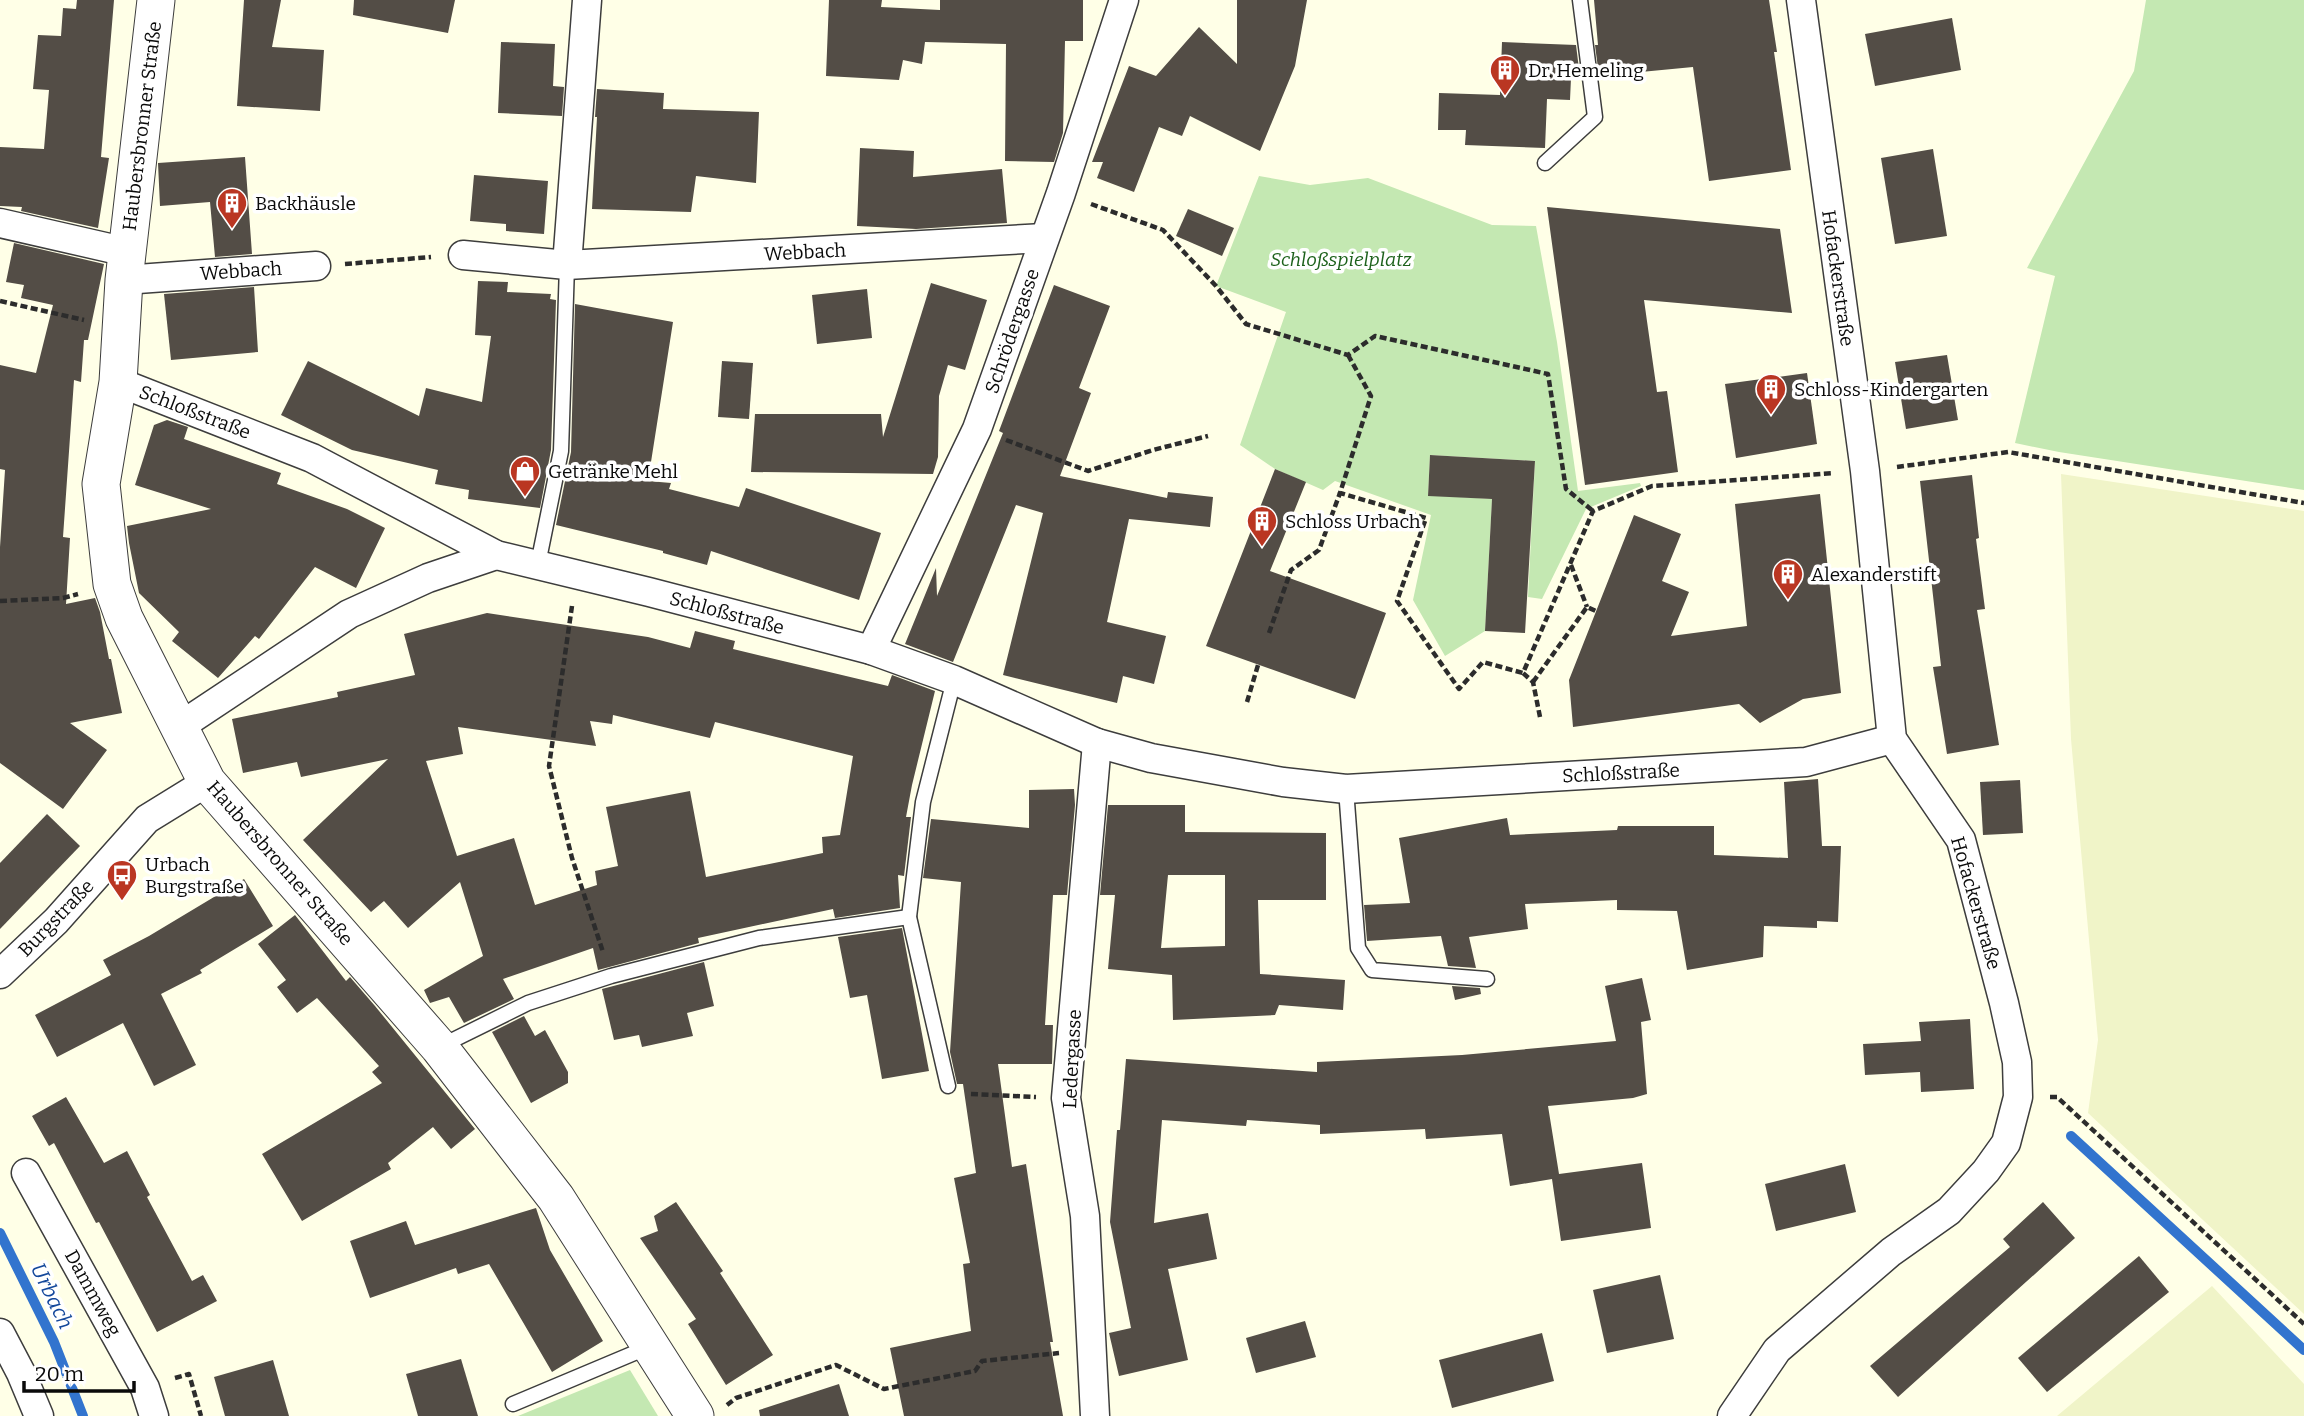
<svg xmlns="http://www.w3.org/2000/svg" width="2304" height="1416" font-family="Bitter,serif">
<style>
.farmland{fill:#f0f4c8}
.green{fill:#c4e8b2}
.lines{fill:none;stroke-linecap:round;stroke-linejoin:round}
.stream{stroke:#3274ce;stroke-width:10}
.building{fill:#534d46;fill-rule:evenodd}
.service-casing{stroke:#3d3d3d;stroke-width:17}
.minor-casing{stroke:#3d3d3d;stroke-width:31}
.tertiary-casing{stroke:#3d3d3d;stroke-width:39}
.path{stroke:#2c2c2c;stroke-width:4.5;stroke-dasharray:7 3.5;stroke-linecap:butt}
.service{stroke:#fff;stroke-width:14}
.minor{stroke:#fff;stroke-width:28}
.tertiary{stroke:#fff;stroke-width:37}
.labels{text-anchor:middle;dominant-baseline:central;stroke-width:7;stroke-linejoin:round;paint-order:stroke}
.poi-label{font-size:19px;fill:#0a0a0a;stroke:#fff;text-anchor:start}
.street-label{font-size:19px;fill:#0a0a0a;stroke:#fff}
.park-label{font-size:19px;font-style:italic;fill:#1d611b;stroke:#fff}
.water-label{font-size:21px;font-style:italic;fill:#14489b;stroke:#fff}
</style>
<rect width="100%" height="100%" fill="#ffffe7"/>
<g class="farmland">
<polygon points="2061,474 2304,511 2304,1314 2088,1113 2098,1040 2071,739"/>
<polygon points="2212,1286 2304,1384 2304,1416 2057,1416"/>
</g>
<g class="green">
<polygon points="2146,0 2304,0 2304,490 2059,452 2015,443 2055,276 2027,268 2134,71"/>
<polygon points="1259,176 1310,185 1368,178 1492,225 1536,226 1557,342 1578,491 1640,483 1641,486 1586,509 1542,599 1528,597 1535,461 1430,455 1428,495 1492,499 1485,631 1445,656 1413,600 1431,515 1335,481 1323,490 1275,469 1240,445 1286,312 1216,286"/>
<polygon points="630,1370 658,1416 518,1416"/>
</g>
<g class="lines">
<g class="stream">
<polyline points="2071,1136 2304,1350"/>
<polyline points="0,1233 54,1342 83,1416"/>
</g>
</g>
<g class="building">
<polygon points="77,0 114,0 101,157 109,158 98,228 21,211 22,207 0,206 0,147 44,149 49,90 33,89 38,35 61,36 63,8 76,9"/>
<polygon points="244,0 281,0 272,47 324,50 320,111 237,106"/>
<polygon points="354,0 455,0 448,33 353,15"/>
<polygon points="829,0 882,0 881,7 940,10 940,0 1083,0 1083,41 1065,41 1063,133 1054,162 1005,161 1006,44 925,42 922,64 903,60 899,80 826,76"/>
<polygon points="1237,0 1307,0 1295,66 1260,151 1190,116 1182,136 1159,127 1134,192 1097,178 1103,162 1092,162 1129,66 1156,76 1199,27 1237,64"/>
<polygon points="1594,0 1769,0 1777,52 1774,52 1791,170 1709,181 1693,67 1599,76 1595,45 1598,45"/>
<polygon points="1952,18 1961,70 1875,86 1865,34"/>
<polygon points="501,42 555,44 553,86 564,87 562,116 498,113"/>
<polygon points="1502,42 1576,45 1580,77 1571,78 1570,100 1547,99 1545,148 1465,145 1466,130 1438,130 1439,93 1500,95"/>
<polygon points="597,89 664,93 663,109 759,112 756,183 696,176 691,212 592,209 597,117 595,117"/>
<polygon points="860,148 914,151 913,177 1002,169 1007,223 916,229 857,226"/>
<polygon points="1933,149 1947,236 1895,244 1881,158"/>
<polygon points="245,157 252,254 215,257 210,202 160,206 158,163"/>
<polygon points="474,175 548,181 544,234 506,231 506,224 470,221"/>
<polygon points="1547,207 1780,229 1792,313 1644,300 1657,392 1667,391 1678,472 1585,485"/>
<polygon points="1188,209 1234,228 1222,256 1176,236"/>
<polygon points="14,243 104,264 88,340 84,340 81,382 74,380 63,537 70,538 66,604 95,598 100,612 109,659 111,659 122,713 70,723 107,750 63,809 0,763 0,547 5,470 0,469 0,365 36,373 53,305 21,298 24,285 6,282"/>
<polygon points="478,281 508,282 507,292 551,294 550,299 556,300 551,450 540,508 468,499 469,490 435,484 438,470 352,450 281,415 308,361 419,416 426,388 482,402 491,336 475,335"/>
<polygon points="931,283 987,300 965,370 948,365 939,396 938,457 933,474 751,472 755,414 881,414 883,437"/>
<polygon points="1054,285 1110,306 1079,388 1091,393 1060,476 1167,498 1168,492 1213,497 1210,527 1129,519 1107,622 1166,636 1154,684 1123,676 1117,703 1003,675 1043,513 1016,505 953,662 905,644 936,568 937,596 1003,433 999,431"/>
<polygon points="254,287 258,352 171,360 164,294"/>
<polygon points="867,289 872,338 817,344 812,295"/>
<polygon points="575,304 673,322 648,481 671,483 669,489 739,507 746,488 881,533 859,600 711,551 707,565 663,553 663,551 556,525 571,452"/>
<polygon points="1947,355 1958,420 1906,429 1895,362"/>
<polygon points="722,361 753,363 749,419 718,417"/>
<polygon points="1807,373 1817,444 1736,458 1725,384"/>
<polygon points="167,420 188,427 184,439 281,473 277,484 347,509 385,528 356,588 315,567 259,639 255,636 218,678 172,641 179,632 139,593 129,543 127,526 211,509 135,485 154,425"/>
<polygon points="1430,455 1535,461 1525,633 1485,631 1492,499 1428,496"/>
<polygon points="1275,469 1306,482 1270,571 1386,613 1355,699 1206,646"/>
<polygon points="1972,475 1979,538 1976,539 1985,609 1977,610 1999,745 1947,754 1933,667 1941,666 1920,481"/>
<polygon points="1820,494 1841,693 1803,699 1760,723 1739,704 1573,727 1569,680 1634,515 1681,534 1662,581 1689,592 1671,636 1747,626 1735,504"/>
<path d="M 487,613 L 648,637 L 690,648 L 695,631 L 735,641 L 733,649 L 888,686 L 892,675 L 935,691 L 912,785 L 906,817 L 911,817 L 904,876 L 898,875 L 900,908 L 835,918 L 833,909 L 698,938 L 699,943 L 598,970 L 593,948 L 503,979 L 514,999 L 464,1023 L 449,997 L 430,1003 L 424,990 L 483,956 L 460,882 L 408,928 L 384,901 L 371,912 L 303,840 L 388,759 L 301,777 L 297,762 L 243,773 L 232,719 L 338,697 L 337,692 L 415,675 L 404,634 ZM 613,715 L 710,738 L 715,722 L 853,756 L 840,835 L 822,837 L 823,853 L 706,877 L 690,791 L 606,807 L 618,866 L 595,871 L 597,885 L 535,905 L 514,838 L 457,856 L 426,761 L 463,754 L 458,727 L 596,746 L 590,721 L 612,724 Z"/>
<polygon points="1818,779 1822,846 1841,846 1838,922 1817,921 1817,928 1764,926 1763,957 1687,970 1677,911 1617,910 1617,900 1525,904 1528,929 1469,937 1476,968 1448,966 1441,936 1367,941 1364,905 1410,903 1399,838 1507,818 1510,835 1617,830 1618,826 1714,826 1714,855 1788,858 1784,782"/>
<polygon points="2020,780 2023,833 1983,835 1980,782"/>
<polygon points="1074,789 1075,805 1067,895 1053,895 1045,1025 1053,1025 1052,1064 998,1064 1012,1167 1026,1164 1053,1342 1050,1342 1063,1416 904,1416 890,1348 971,1331 963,1264 970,1263 954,1178 976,1173 963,1084 957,1084 950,1052 961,882 923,878 931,819 1029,828 1029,790"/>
<path d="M 1108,805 L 1185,805 L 1185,832 L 1326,833 L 1326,900 L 1258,900 L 1260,974 L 1345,980 L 1343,1010 L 1279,1005 L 1275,1015 L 1173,1020 L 1172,975 L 1108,969 L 1115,895 L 1100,895 ZM 1168,875 L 1225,875 L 1225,946 L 1161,948 Z"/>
<polygon points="47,814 80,846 0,929 0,863"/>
<polygon points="244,879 273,926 200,970 202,973 161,994 196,1065 154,1086 123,1023 57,1057 35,1015 111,975 103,960 149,936"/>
<polygon points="295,915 346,981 350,977 375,1006 475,1129 451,1149 433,1127 388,1163 391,1169 302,1221 262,1154 382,1083 372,1072 379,1066 317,998 297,1013 277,987 286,980 258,944"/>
<polygon points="902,928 929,1071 882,1079 867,995 850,998 838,937"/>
<polygon points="704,962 714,1006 687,1013 693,1036 642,1047 639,1035 614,1040 602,989"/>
<polygon points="1642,978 1651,1020 1641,1022 1647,1094 1633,1098 1548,1106 1559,1174 1642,1163 1651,1228 1561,1241 1552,1179 1510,1186 1502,1134 1426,1139 1425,1129 1320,1134 1320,1125 1247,1120 1246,1126 1162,1120 1154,1223 1208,1213 1217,1259 1168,1269 1188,1360 1119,1376 1109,1333 1131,1328 1110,1222 1117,1130 1120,1130 1126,1059 1317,1072 1317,1062 1462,1055 1616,1041 1605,986"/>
<polygon points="1452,986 1480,988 1481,994 1455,1000"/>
<polygon points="524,1016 535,1036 545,1030 568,1072 568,1083 531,1103 492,1032"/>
<polygon points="1970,1019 1974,1089 1921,1092 1920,1072 1865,1075 1863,1044 1921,1041 1919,1022"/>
<polygon points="66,1097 104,1163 127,1151 150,1195 147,1197 192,1281 203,1275 217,1301 157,1332 99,1222 96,1223 54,1143 49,1146 32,1116"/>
<polygon points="1845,1164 1856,1212 1776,1231 1765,1184"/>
<polygon points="676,1202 723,1271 720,1273 773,1355 726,1385 688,1324 696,1319 640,1238 658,1231 654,1216"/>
<polygon points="2043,1202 2075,1238 1898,1397 1870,1366 2010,1247 2003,1239"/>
<polygon points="536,1208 550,1250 603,1341 552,1372 489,1264 458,1274 456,1268 370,1298 350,1241 406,1221 415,1245"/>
<polygon points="2139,1256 2169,1292 2047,1392 2018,1358"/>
<polygon points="1660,1275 1674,1339 1607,1353 1593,1290"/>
<polygon points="1305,1321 1316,1357 1256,1373 1246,1338"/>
<polygon points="1542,1333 1554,1381 1452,1408 1439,1360"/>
<polygon points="461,1359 478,1416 418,1416 406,1374"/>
<polygon points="273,1360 289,1416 225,1416 214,1377"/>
<polygon points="839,1384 849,1416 760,1416 759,1410"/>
</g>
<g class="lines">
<g class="service-casing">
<g id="service">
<polyline points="1545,163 1595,117 1580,0"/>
<polyline points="538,564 561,451 567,265"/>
<polyline points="1346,789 1358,948 1372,970 1487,979"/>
<polyline points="441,1046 528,1003 611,976 759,938 909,917"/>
<polyline points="948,1086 909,917 923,802 954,680"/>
<polyline points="513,1404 651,1346"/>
</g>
</g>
<g class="minor-casing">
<g id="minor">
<polyline points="0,223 127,252"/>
<polyline points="463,255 567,265 1044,238"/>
<polyline points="567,265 587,0"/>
<polyline points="124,280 316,266"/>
<polyline points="118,382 312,458 496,555 649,592 871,650 954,680 1097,743 1151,758 1283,782 1346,789 1806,762 1892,739"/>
<polyline points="871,650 977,429 1061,193 1124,0"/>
<polyline points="179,727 349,614 428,578 496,555"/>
<polyline points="0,974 56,921 147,819 207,782"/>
<polyline points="26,1173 145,1388 154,1416"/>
<polyline points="0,1333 21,1373 39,1416"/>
<polyline points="1095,1416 1085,1216 1066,1098 1097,743"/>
<polyline points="1732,1416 1777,1350 1891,1252 1949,1211 1986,1171 2006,1143 2018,1097 2017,1062 2004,1003 1961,840 1892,739 1865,471 1801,0"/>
</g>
</g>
<g class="tertiary-casing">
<polyline id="tertiary" points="156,0 124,280 118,382 101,484 112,584 124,618 207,782 439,1047 556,1198 695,1416"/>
</g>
<g class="path">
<polyline points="1091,204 1163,230 1216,286 1246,324 1348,355 1375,336 1548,374 1566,489 1593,511"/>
<polyline points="345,264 431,257"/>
<polyline points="0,301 84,320"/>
<polyline points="1348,355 1371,396 1340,493 1426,518 1397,601 1459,689 1483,662 1523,673"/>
<polyline points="1006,440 1088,471 1153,450 1208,436"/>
<polyline points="1897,467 2008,452 2304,503"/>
<polyline points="1571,565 1587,607"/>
<polyline points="0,601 63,598 78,594"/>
<polyline points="572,606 549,766 572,858 603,952"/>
<polyline points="1269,633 1291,570 1319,550 1340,493"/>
<polyline points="1533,682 1587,607 1596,611"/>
<polyline points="1247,702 1258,665"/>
<polyline points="1540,717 1533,682 1523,673 1593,511 1652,486 1833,473"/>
<polyline points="971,1094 1036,1097"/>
<polyline points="2050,1097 2057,1097 2304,1324"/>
<polyline points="175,1378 189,1374 201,1416"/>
<polyline points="727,1405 736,1398 836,1365 884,1389 975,1371 982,1361 1059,1353"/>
</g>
<use href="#service" class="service"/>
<use href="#minor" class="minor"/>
<use href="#tertiary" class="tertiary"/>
</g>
<defs>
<g id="building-pin" transform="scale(1.575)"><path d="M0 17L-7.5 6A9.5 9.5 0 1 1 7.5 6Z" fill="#ba3622" stroke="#fff"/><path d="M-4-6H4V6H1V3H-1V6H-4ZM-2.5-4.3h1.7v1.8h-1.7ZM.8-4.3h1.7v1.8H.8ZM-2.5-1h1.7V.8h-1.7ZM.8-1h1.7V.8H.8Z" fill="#fff"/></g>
<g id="shop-pin" transform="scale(1.575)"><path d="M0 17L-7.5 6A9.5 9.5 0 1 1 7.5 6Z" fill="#ba3622" stroke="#fff"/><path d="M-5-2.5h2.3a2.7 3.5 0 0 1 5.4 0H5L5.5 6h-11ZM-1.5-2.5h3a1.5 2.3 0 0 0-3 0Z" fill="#fff"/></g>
<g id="bus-pin" transform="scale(1.575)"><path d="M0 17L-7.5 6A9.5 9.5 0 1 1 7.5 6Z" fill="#ba3622" stroke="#fff"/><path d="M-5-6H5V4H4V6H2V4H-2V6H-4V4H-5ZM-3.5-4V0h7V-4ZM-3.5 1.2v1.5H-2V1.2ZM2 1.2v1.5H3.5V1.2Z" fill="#fff"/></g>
</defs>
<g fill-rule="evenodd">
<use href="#building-pin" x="1505" y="70"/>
<use href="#building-pin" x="232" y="203"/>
<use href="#building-pin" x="1771" y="389"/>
<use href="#shop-pin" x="525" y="471"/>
<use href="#building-pin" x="1262" y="521"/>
<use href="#building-pin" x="1788" y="574"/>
<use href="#bus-pin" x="122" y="875"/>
</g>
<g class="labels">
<g class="poi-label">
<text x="1528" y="70">Dr. Hemeling</text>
<text x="255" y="203">Backhäusle</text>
<text x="1794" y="389">Schloss-Kindergarten</text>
<text x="548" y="471">Getränke Mehl</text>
<text x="1285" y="521">Schloss Urbach</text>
<text x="1811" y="574">Alexanderstift</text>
<text x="145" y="864">Urbach<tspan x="145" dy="22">Burgstraße</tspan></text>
</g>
<g class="street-label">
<text transform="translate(142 126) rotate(-83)">Haubersbronner Straße</text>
<text transform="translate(805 252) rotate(-3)">Webbach</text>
<text transform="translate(241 271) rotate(-4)">Webbach</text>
<text transform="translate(1838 278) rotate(82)">Hofackerstraße</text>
<text transform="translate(1012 331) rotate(-71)">Schrödergasse</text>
<text transform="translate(195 412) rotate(21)">Schloßstraße</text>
<text transform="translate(727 613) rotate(15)">Schloßstraße</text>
<text transform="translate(1621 773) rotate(-3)">Schloßstraße</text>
<text transform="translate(280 863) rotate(49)">Haubersbronner Straße</text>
<text transform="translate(1976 903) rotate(74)">Hofackerstraße</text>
<text transform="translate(56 918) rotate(-46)">Burgstraße</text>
<text transform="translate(1072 1059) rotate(-87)">Ledergasse</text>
<text transform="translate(93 1293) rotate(61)">Dammweg</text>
</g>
<g class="park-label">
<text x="1341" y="259">Schloßspielplatz</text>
</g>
<g class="water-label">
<text transform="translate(52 1296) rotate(64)">Urbach</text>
</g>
</g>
<path d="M24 1381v10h110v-10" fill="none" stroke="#0a0a0a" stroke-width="3.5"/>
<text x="35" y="1381" font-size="21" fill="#0a0a0a" stroke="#ffffff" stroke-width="5" paint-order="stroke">20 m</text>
</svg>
